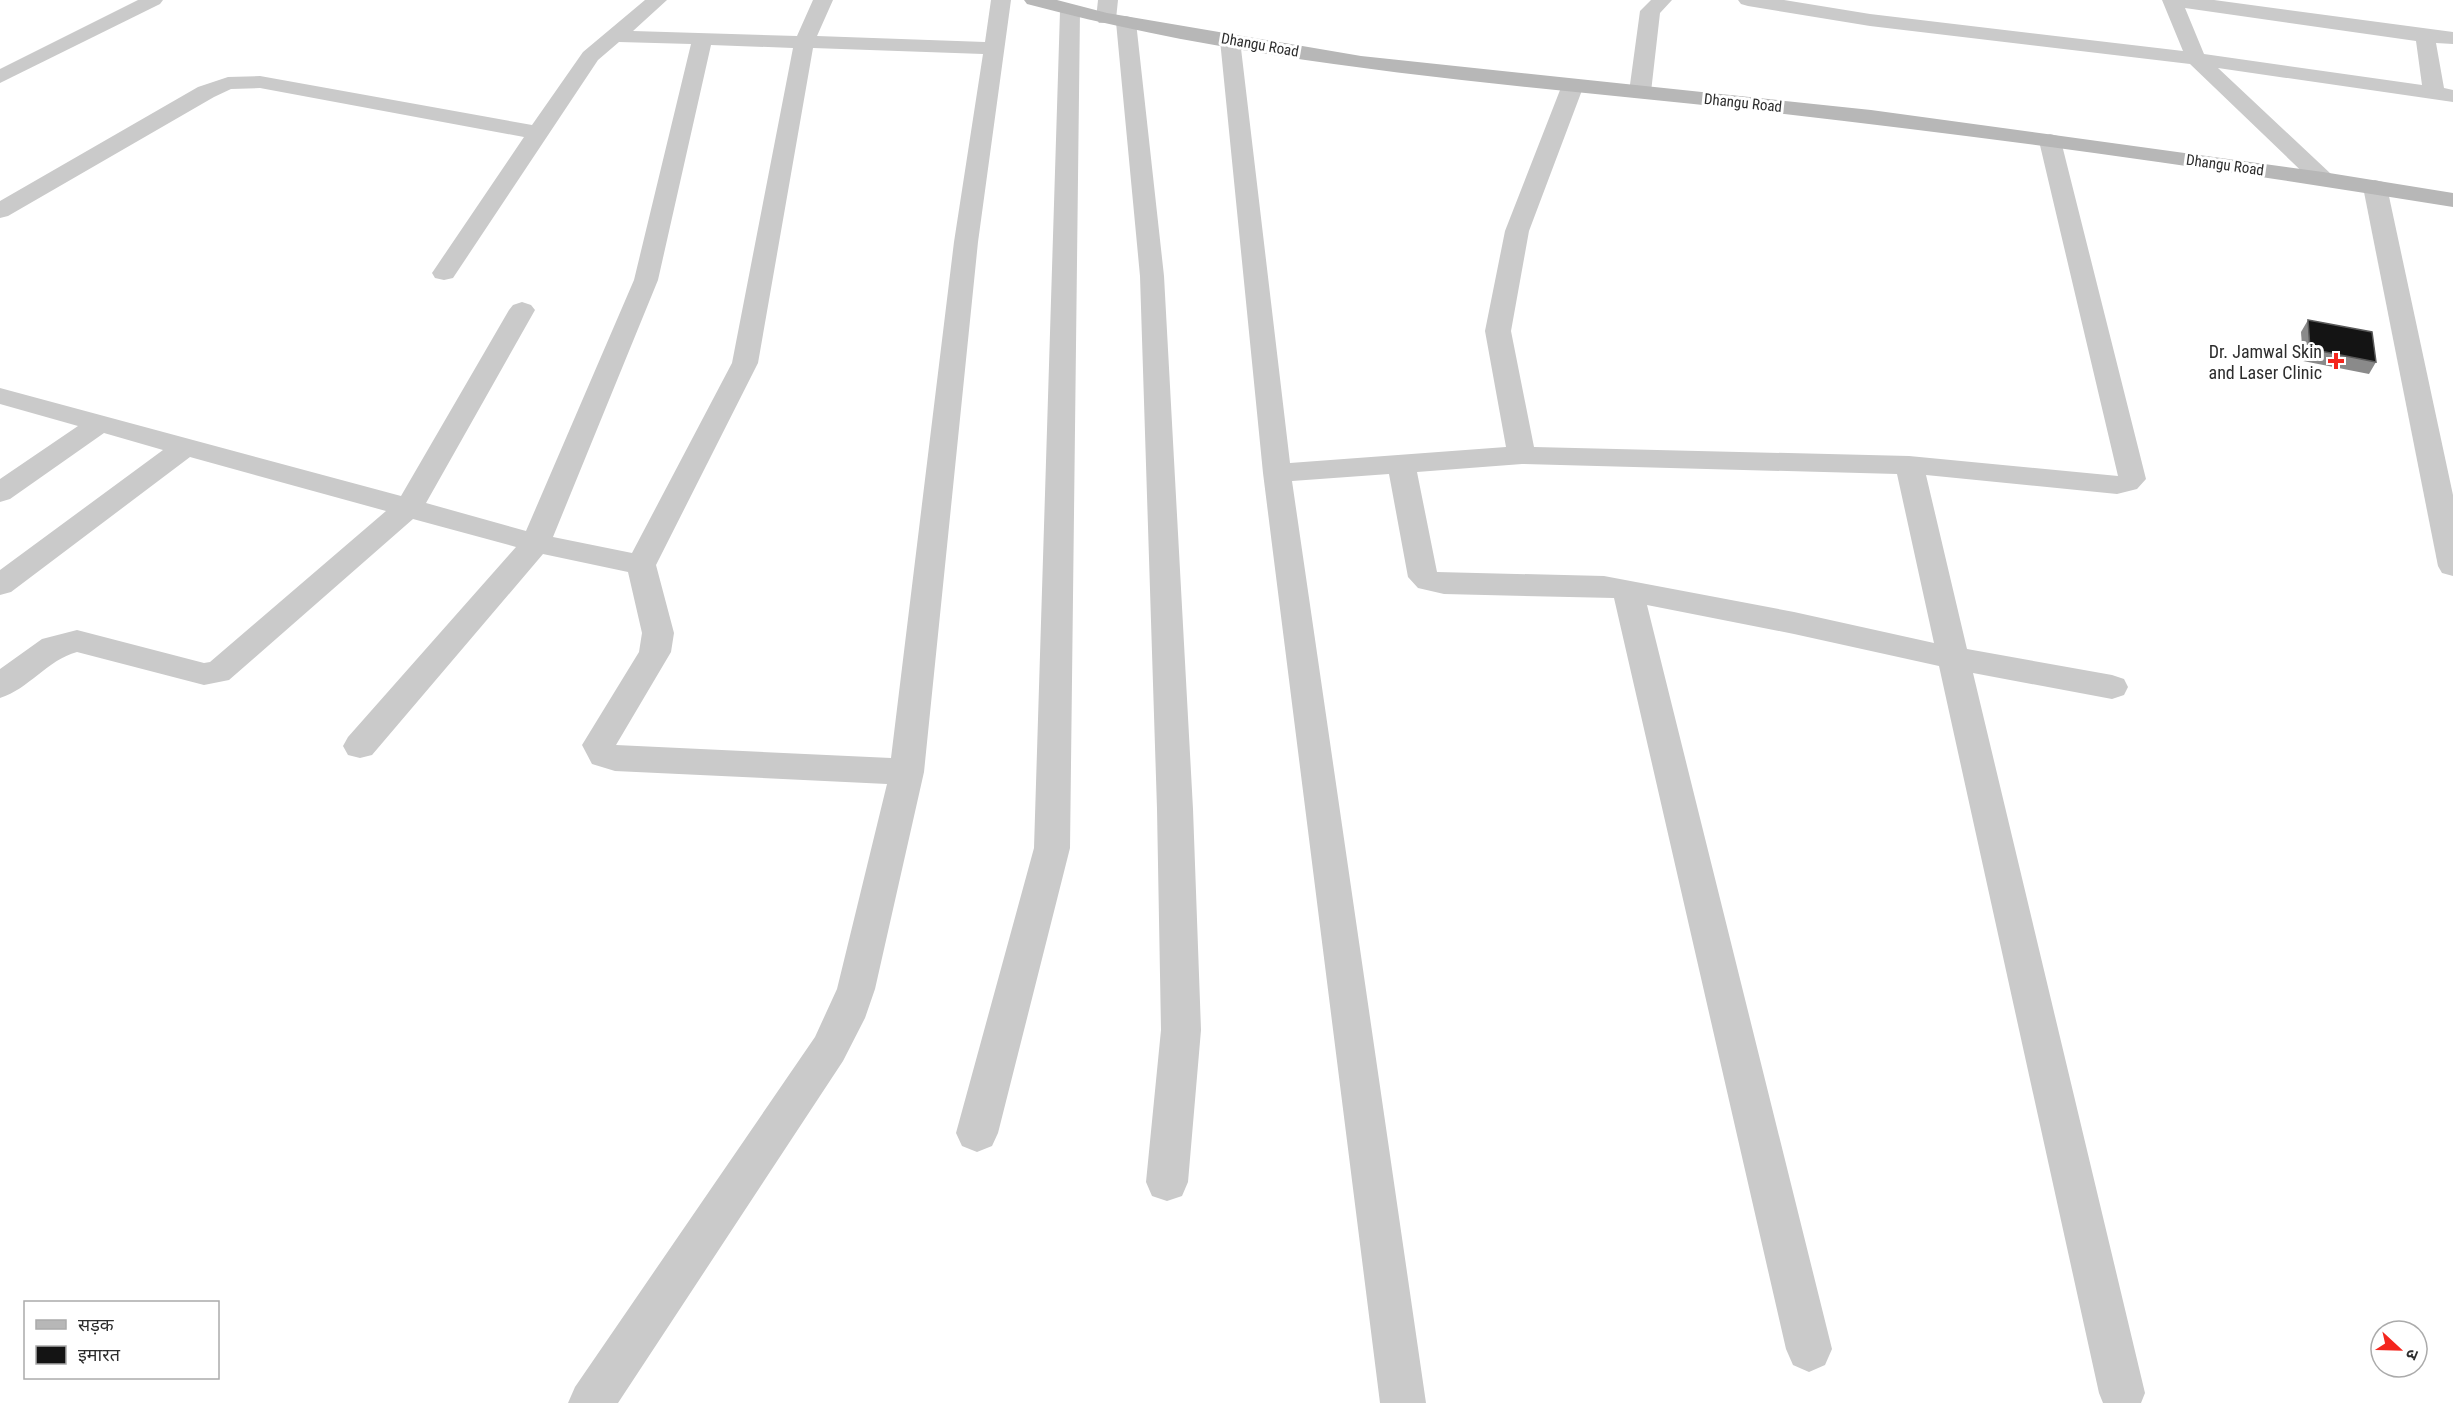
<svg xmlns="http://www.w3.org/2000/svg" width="2453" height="1403" font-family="'Roboto Condensed','Noto Sans Devanagari',sans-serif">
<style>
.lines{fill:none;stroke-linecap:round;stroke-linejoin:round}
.street{fill:#cacaca;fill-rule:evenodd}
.secondary{fill:#b7b7b7;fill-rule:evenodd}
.wall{fill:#8a8a8a}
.building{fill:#141414;stroke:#5a5a5a;stroke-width:1.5}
.poi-dot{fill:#f4261e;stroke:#fff;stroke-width:2}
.labels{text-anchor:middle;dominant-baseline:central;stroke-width:6;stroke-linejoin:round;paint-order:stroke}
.far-street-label{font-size:15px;fill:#2d2d2d;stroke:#fff}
.poi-label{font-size:18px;fill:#2d2d2d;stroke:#fff;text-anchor:end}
</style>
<rect width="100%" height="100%" fill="#fff"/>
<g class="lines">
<g class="street">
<polygon points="138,0 163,0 160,4 0,83 0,69"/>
<path d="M 645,0 L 667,0 L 633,31 L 797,36 L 813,0 L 833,0 L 817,36 L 985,42 L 991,0 L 1011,0 L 978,242 L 924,772 L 875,989 L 865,1018 L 843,1061 L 618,1403 L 568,1403 L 575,1387 L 815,1037 L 837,989 L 887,784 L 615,771 L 592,764 L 582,745 L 639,652 L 642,633 L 628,572 L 543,554 L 372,755 L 360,758 L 348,755 L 343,746 L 348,737 L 516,547 L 413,519 L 229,680 L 204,685 L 77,652 C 47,660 29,689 0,698 L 0,669 L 42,639 L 77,630 L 204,663 L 210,662 L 386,511 L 190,457 L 11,592 L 0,595 L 0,570 L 163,450 L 104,433 L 10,499 L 0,502 L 0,479 L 78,426 L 0,404 L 0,388 L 401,496 L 509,310 L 513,305 L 522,302 L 531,305 L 535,310 L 426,503 L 526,531 L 634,280 L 691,44 L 619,42 L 598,60 L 453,278 L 444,280 L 435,278 L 432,273 L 524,137 L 260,88 L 231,89 L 214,97 L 8,216 L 0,218 L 0,201 L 198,87 L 228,77 L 260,76 L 532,125 L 583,52 ZM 711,45 L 793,48 L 732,363 L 632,553 L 553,537 L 658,280 ZM 813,48 L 983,54 L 954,242 L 891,758 L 616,745 L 671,652 L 674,633 L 656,565 L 758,363 Z"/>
<polygon points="1098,0 1118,0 1116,19 1113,23 1099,23 1096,19"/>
<polygon points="1651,0 1672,0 1660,13 1651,92 1648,97 1640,98 1632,97 1629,92 1640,11"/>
<path d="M 1738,0 L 1784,0 L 1870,14 L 2183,51 L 2162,0 L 2214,0 L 2453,32 L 2453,44 L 2436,43 L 2444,88 L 2453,90 L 2453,102 L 2218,68 L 2331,174 L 2334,179 L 2331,184 L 2323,186 L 2315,184 L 2190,64 L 1870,26 L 1748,6 L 1741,4 ZM 2185,8 L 2416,41 L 2422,85 L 2204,54 Z"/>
<polygon points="1070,5 1077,7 1080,11 1070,848 998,1133 992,1146 977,1152 962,1146 956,1133 1034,848 1060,11 1063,7"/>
<polygon points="1126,16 1133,18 1136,22 1164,276 1193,809 1201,1030 1188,1182 1182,1196 1167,1201 1152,1196 1146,1182 1161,1030 1157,809 1140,276 1116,22 1119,18"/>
<path d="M 1230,34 L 1237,36 L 1240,40 L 1290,463 L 1506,447 L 1485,331 L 1505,231 L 1562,85 L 1566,81 L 1573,79 L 1580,81 L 1584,85 L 1529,231 L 1511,331 L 1534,447 L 1909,456 L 2118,476 L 2039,141 L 2042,136 L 2050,134 L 2058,136 L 2061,141 L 2146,479 L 2137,489 L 2117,494 L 1926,475 L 1967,649 L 2112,675 L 2124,679 L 2128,687 L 2124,695 L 2112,699 L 1973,673 L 2145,1393 L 2141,1403 L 2103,1403 L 2099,1393 L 1939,666 L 1794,634 L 1647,605 L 1832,1349 L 1825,1365 L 1809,1372 L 1793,1365 L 1786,1349 L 1614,598 L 1444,594 L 1418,588 L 1408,577 L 1389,474 L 1292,481 L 1426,1403 L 1380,1403 L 1263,473 L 1220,40 L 1223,36 ZM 1522,464 L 1897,474 L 1934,643 L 1794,612 L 1604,576 L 1437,572 L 1417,472 Z"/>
<polygon points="2375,180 2383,182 2387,187 2453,495 2453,576 2442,573 2438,566 2363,187 2367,182"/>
</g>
<path class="secondary" d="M 1024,0 L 1057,0 L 1107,13 L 1361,56 L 1871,110 L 2323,172 L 2453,193 L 2453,207 C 2220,169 1985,136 1750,110 C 1508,84 1263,67 1027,4 Z"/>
</g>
<polygon class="wall" points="2308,320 2376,362 2369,374 2303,361 2301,332"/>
<polygon class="building" points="2308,320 2372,332 2376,362 2310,349"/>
<path class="poi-dot" d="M2333 352h6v6h6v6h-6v6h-6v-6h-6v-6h6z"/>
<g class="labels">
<g class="far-street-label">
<text transform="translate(1260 45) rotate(10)">Dhangu Road</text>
<text transform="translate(1743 103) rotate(6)">Dhangu Road</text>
<text transform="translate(2225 165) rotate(8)">Dhangu Road</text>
</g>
<g class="poi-label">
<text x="2322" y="351">Dr. Jamwal Skin<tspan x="2322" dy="21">and Laser Clinic</tspan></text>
</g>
</g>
<rect x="24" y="1301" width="195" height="78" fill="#ffffff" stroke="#ababab" stroke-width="1.5"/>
<rect x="36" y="1320" width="30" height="9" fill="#b7b7b7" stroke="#ababab" stroke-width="1.5"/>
<text x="78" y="1331" font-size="18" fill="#2d2d2d">सड़क</text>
<rect x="36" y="1346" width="30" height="18" fill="#141414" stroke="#ababab" stroke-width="1.5"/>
<text x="78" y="1361" font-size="18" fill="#2d2d2d">इमारत</text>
<g transform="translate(2399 1349) rotate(112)"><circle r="28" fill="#ffffff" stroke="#ababab" stroke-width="1.5"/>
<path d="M0-4.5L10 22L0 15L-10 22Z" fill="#f4261e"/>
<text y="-9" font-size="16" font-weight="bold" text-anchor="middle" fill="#2d2d2d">उ</text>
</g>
</svg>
